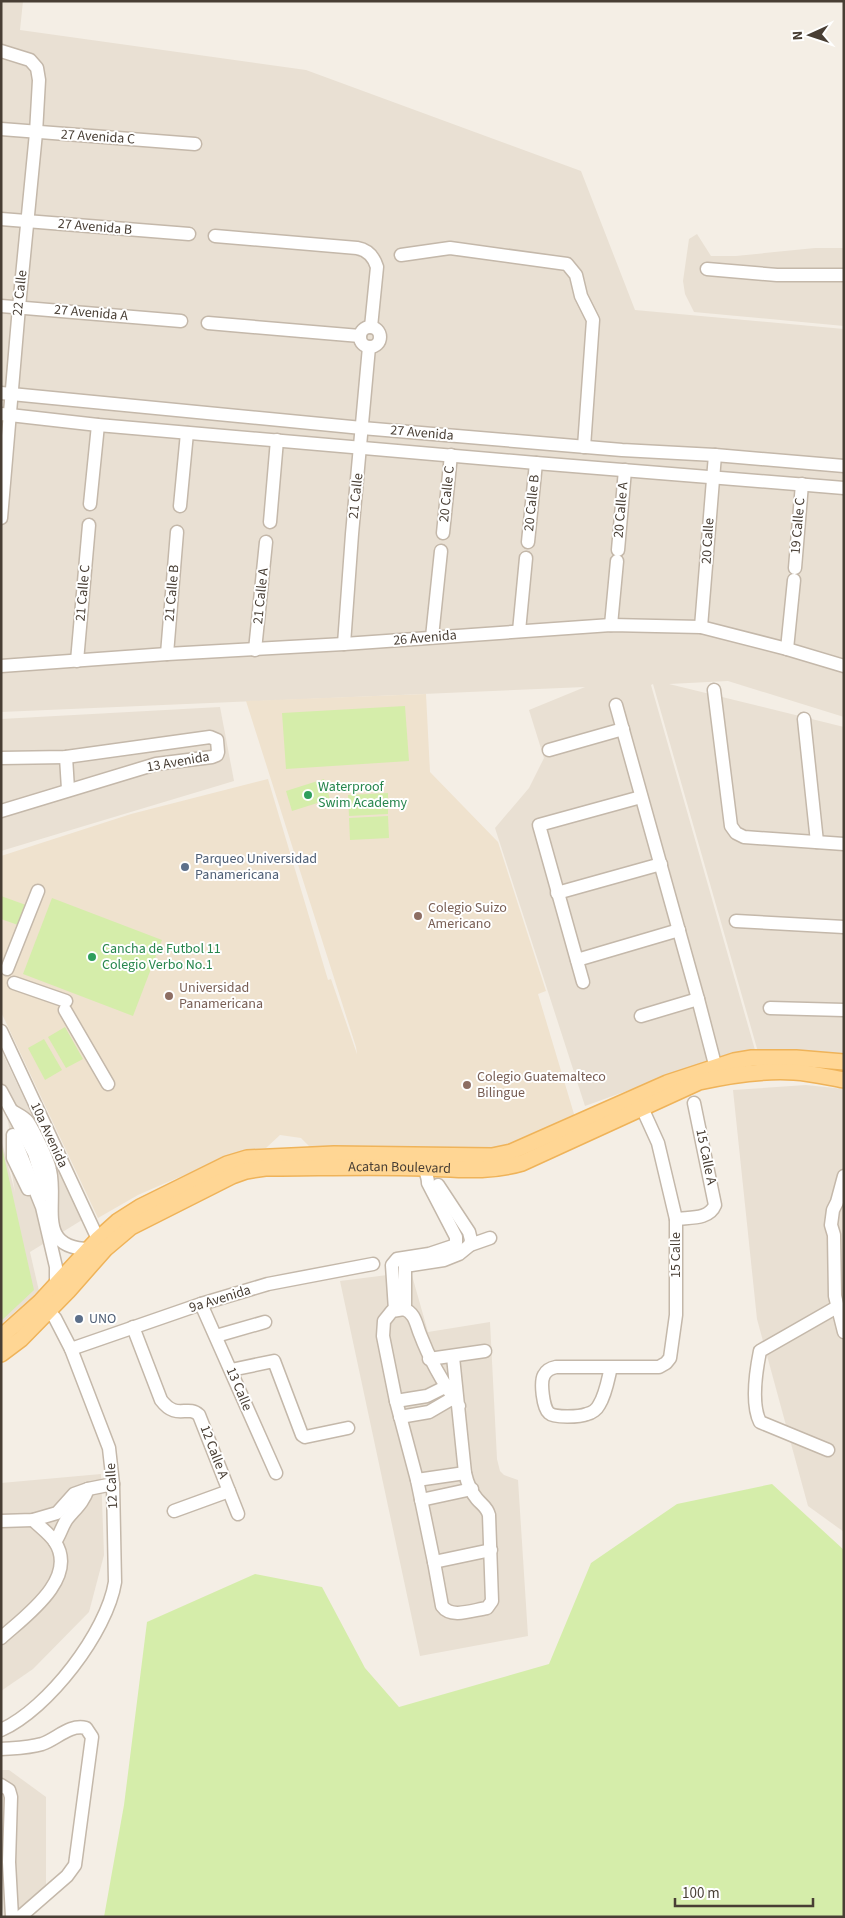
<svg xmlns="http://www.w3.org/2000/svg" width="845" height="1918" font-family="'Source Sans 3',sans-serif">
<style>
.residential{fill:#e9e0d3}
.education{fill:#efe2ce}
.green{fill:#d5edaa}
.lines{fill:none;stroke-linecap:round;stroke-linejoin:round}
.minor-casing{stroke:#c4b8aa;stroke-width:15}
.major-casing{stroke:#efb359;stroke-width:18}
.minor{stroke:#fff;stroke-width:12}
.major{stroke:#ffd694;stroke-width:15}
.leisure-dot{fill:#2e9e5b;stroke:#fff;stroke-width:2}
.service-dot{fill:#5c6f8a;stroke:#fff;stroke-width:2}
.education-dot{fill:#8d6e63;stroke:#fff;stroke-width:2}
.labels{text-anchor:middle;dominant-baseline:central;stroke-width:4;stroke-linejoin:round;paint-order:stroke}
.street-label{font-size:14px;fill:#483e34;stroke:#fff}
.leisure-label{font-size:14px;fill:#27864d;stroke:#fff;text-anchor:start}
.service-label{font-size:14px;fill:#4e5e75;stroke:#fff;text-anchor:start}
.education-label{font-size:14px;fill:#785e54;stroke:#fff;text-anchor:start}
</style>
<rect width="100%" height="100%" fill="#f4eee5"/>
<g class="residential">
<polygon points="1,1 23,1 20,30 306,70 581,171 635,310 844,329 844,717 728,681 669,684 844,727 844,1055 758,1052 653,684 651,685 755,1050 707,1062 585,1106 495,828 529,788 544,758 529,710 585,687 1,712"/>
<polygon points="697,234 711,256 736,256 815,248 844,248 844,326 694,312 685,294 683,281 689,239"/>
<polygon points="220,707 234,781 1,851 1,719"/>
<polygon points="1,1050 82,1220 30,1252 39,1291 1,1324 1,1139 15,1192 8,1149 9,1128 6,1109 1,1102"/>
<polygon points="806,1085 844,1089 844,1532 808,1506 757,1319 733,1090"/>
<polygon points="411,1272 428,1332 490,1322 497,1459 500,1471 504,1475 518,1480 528,1636 420,1656 340,1281"/>
<polygon points="101,1474 104,1555 89,1612 33,1669 1,1691 1,1483"/>
<polygon points="1,1770 9,1770 46,1797 46,1889 12,1917 4,1917 1,1903"/>
</g>
<polygon class="education" points="426,694 430,772 498,842 546,991 538,994 577,1124 499,1152 313,1150 301,1138 280,1135 266,1148 245,1150 163,1184 138,1195 98,1218 1,1012 1,856 131,814 268,779 328,980 331,979 357,1054 356,1047 246,701"/>
<g class="green">
<polygon points="405,706 409,761 286,769 282,713"/>
<polygon points="324,779 330,799 292,811 286,791"/>
<polygon points="388,793 388,814 349,816 348,795"/>
<polygon points="388,816 389,838 350,840 349,818"/>
<polygon points="1,896 26,905 18,925 1,919"/>
<polygon points="52,898 162,940 133,1016 23,974"/>
<polygon points="65,1027 83,1059 66,1068 48,1037"/>
<polygon points="44,1039 62,1070 45,1080 28,1048"/>
<polygon points="1,1143 34,1290 1,1321 2,1303"/>
<polygon points="772,1484 844,1550 844,1917 104,1917 124,1805 147,1622 255,1574 322,1587 365,1668 399,1707 549,1664 591,1563 677,1504"/>
</g>
<g class="lines">
<g class="minor-casing">
<g id="minor">
<polyline points="1,51 30,60 37,68 39,80 36,133 19,307 1,518"/>
<polyline points="1,129 195,144"/>
<polyline points="1,219 189,234"/>
<path d="M 215,236 L 357,248 C 368,250 374,257 377,267 L 371,327"/>
<polyline points="401,255 450,248 567,264 576,275 581,296 593,320 584,447"/>
<polyline points="707,269 777,275 844,275"/>
<polyline points="1,306 181,321"/>
<polyline points="208,323 360,336"/>
<circle cx="370" cy="337" r="10"/>
<polyline points="1,393 362,428 622,450 715,455 844,466"/>
<polyline points="1,414 98,425 536,463 844,488"/>
<polyline points="90,504 98,425"/>
<polyline points="180,506 187,433"/>
<polyline points="270,522 277,440"/>
<polyline points="443,533 451,455"/>
<polyline points="528,542 536,463"/>
<polyline points="618,550 625,470"/>
<polyline points="795,568 802,484"/>
<polyline points="611,625 617,561"/>
<polyline points="701,627 715,455"/>
<polyline points="519,631 526,558"/>
<polyline points="432,637 441,551"/>
<polyline points="344,644 352,534 369,347"/>
<polyline points="787,649 794,580"/>
<polyline points="255,650 266,542"/>
<polyline points="167,654 177,532"/>
<polyline points="77,661 89,525"/>
<polyline points="1,666 167,654 344,644 611,625 701,627 787,649 844,666"/>
<polyline points="714,690 731,826 736,833 744,837 844,844"/>
<polyline points="616,705 698,999 718,1076"/>
<polyline points="804,719 817,842"/>
<polyline points="549,750 623,729"/>
<polyline points="66,757 68,789"/>
<polyline points="1,758 66,757 210,737 217,740 218,752 217,755 212,757 156,764 1,811"/>
<polyline points="557,893 661,864"/>
<polyline points="736,921 844,927"/>
<polyline points="577,960 679,930"/>
<polyline points="7,969 38,891"/>
<polyline points="583,982 539,825 641,797"/>
<polyline points="14,983 66,1001"/>
<polyline points="770,1008 844,1010"/>
<polyline points="65,1010 108,1084"/>
<polyline points="641,1016 698,999"/>
<polyline points="1,1031 98,1239"/>
<polyline points="1,1091 34,1153 47,1195"/>
<path d="M 12,1111 C 17,1114 24,1117 28,1122 C 34,1131 48,1160 50,1170 C 58,1204 35,1248 89,1249"/>
<polyline points="13,1135 42,1207 56,1267 56,1284"/>
<polyline points="13,1138 13,1158 28,1189"/>
<polyline points="844,1176 837,1202 833,1210 831,1225 834,1235 835,1296 844,1332"/>
<polyline points="438,1185 469,1232 471,1240 470,1245"/>
<path d="M 676,1219 C 689,1217 709,1220 715,1205 L 694,1103"/>
<polyline points="201,1304 276,1473"/>
<polyline points="405,1309 405,1266 444,1260 459,1254 470,1245 490,1238"/>
<path d="M 395,1310 L 392,1265 L 397,1259 L 429,1254 L 453,1246 L 456,1243 L 456,1237 L 428,1183 C 428,1174 423,1169 422,1160"/>
<path d="M 133,1327 L 161,1400 C 177,1421 187,1404 199,1415 L 238,1514"/>
<polyline points="216,1336 265,1322"/>
<polyline points="71,1349 201,1304 268,1284 373,1264"/>
<path d="M 453,1357 L 465,1473 C 467,1482 471,1492 477,1499 C 482,1505 487,1507 489,1515 L 492,1601 L 487,1608 C 473,1610 451,1619 442,1606 L 434,1562 L 417,1480 L 396,1401 L 383,1336 L 384,1321 L 392,1311 L 404,1309 C 415,1313 416,1324 420,1334 C 430,1361 443,1383 459,1406"/>
<polyline points="429,1359 485,1351"/>
<path d="M 611,1367 C 608,1379 606,1394 599,1405 C 597,1409 592,1413 587,1414 C 580,1417 554,1418 549,1413 C 543,1408 540,1382 544,1375 C 546,1371 551,1368 556,1367 L 659,1367 L 666,1363 L 670,1358 L 676,1315 L 676,1219 L 658,1143 L 638,1099"/>
<polyline points="231,1370 274,1361 302,1435 305,1437 348,1428"/>
<polyline points="396,1401 427,1396 445,1387"/>
<polyline points="400,1417 429,1412 453,1398"/>
<path d="M 828,1450 L 760,1422 C 751,1404 756,1371 760,1351 L 837,1307"/>
<polyline points="417,1480 465,1473"/>
<polyline points="421,1500 472,1489"/>
<polyline points="174,1511 229,1491"/>
<polyline points="1,1521 33,1520 57,1513 74,1494 88,1489 113,1484"/>
<path d="M 55,1542 C 60,1535 62,1526 67,1519 C 76,1508 83,1503 88,1489"/>
<polyline points="434,1562 491,1550"/>
<path d="M 1,1638 C 24,1617 79,1579 55,1542 C 50,1534 40,1527 33,1520"/>
<path d="M 1,1730 C 48,1709 107,1632 115,1582 L 113,1484 L 109,1448 L 71,1349 L 55,1318 L 43,1305"/>
<path d="M 1,1749 C 14,1748 29,1748 42,1744 C 57,1739 69,1724 86,1728 L 92,1737 L 75,1865 L 67,1876 L 20,1917"/>
<polyline points="1,1785 9,1790 11,1797 9,1862 12,1917"/>
</g>
</g>
<g class="major-casing">
<g id="major">
<polyline points="1,1337 40,1302 98,1239 118,1221 140,1207 227,1164 247,1158 334,1154 492,1156 511,1152 667,1083 734,1061 752,1058 796,1058 844,1062"/>
<path id="s1" d="M 1,1354 L 21,1339 L 68,1291 L 105,1249 L 131,1227 L 232,1176 L 246,1171 L 265,1168 C 318,1168 371,1166 423,1168 C 458,1169 488,1173 522,1163 L 699,1082 C 730,1075 762,1070 794,1072 C 811,1073 827,1077 844,1080"/>
</g>
</g>
<use href="#minor" class="minor"/>
<use href="#major" class="major"/>
</g>
<g class="leisure-dot">
<circle cx="308" cy="795" r="5"/>
<circle cx="92" cy="957" r="5"/>
</g>
<g class="service-dot">
<circle cx="185" cy="867" r="5"/>
<circle cx="79" cy="1319" r="5"/>
</g>
<g class="education-dot">
<circle cx="418" cy="916" r="5"/>
<circle cx="169" cy="996" r="5"/>
<circle cx="467" cy="1085" r="5"/>
</g>
<g class="labels">
<g class="street-label">
<text transform="translate(98 137) rotate(4)">27 Avenida C</text>
<text transform="translate(95 227) rotate(5)">27 Avenida B</text>
<text transform="translate(20 293) rotate(-84)">22 Calle</text>
<text transform="translate(91 313) rotate(5)">27 Avenida A</text>
<text transform="translate(422 433) rotate(5)">27 Avenida</text>
<text transform="translate(447 494) rotate(-84)">20 Calle C</text>
<text transform="translate(356 496) rotate(-84)">21 Calle</text>
<text transform="translate(532 503) rotate(-84)">20 Calle B</text>
<text transform="translate(621 510) rotate(-85)">20 Calle A</text>
<text transform="translate(798 526) rotate(-85)">19 Calle C</text>
<text transform="translate(708 541) rotate(-86)">20 Calle</text>
<text transform="translate(83 593) rotate(-85)">21 Calle C</text>
<text transform="translate(172 593) rotate(-85)">21 Calle B</text>
<text transform="translate(261 596) rotate(-84)">21 Calle A</text>
<text transform="translate(425 638) rotate(-5)">26 Avenida</text>
<text transform="translate(178 762) rotate(-10)">13 Avenida</text>
<text transform="translate(49 1135) rotate(65)">10a Avenida</text>
<text transform="translate(706 1157) rotate(78)">15 Calle A</text>
<text stroke="none"><textPath href="#s1" startOffset="464">Acatan Boulevard</textPath></text>
<text transform="translate(676 1255) rotate(-90)">15 Calle</text>
<text transform="translate(220 1299) rotate(-17)">9a Avenida</text>
<text transform="translate(239 1389) rotate(67)">13 Calle</text>
<text transform="translate(214 1452) rotate(69)">12 Calle A</text>
<text transform="translate(112 1486) rotate(-93)">12 Calle</text>
</g>
<g class="leisure-label">
<text x="318" y="787">Waterproof<tspan x="318" dy="16">Swim Academy</tspan></text>
<text x="102" y="949">Cancha de Futbol 11<tspan x="102" dy="16">Colegio Verbo No.1</tspan></text>
</g>
<g class="service-label">
<text x="195" y="859">Parqueo Universidad<tspan x="195" dy="16">Panamericana</tspan></text>
<text x="89" y="1319">UNO</text>
</g>
<g class="education-label">
<text x="428" y="908">Colegio Suizo<tspan x="428" dy="16">Americano</tspan></text>
<text x="179" y="988">Universidad<tspan x="179" dy="16">Panamericana</tspan></text>
<text x="477" y="1077">Colegio Guatemalteco<tspan x="477" dy="16">Bilingue</tspan></text>
</g>
</g>
<rect width="845" height="1918" fill="none" stroke="#483e34" stroke-width="5"/>
<g transform="translate(810 35) rotate(267)" stroke="#ffffff" stroke-width="4" paint-order="stroke">
<path d="M0-4L9 19L0 12L-9 19Z" fill="#483e34"/>
<text y="-8" font-size="14" font-weight="bold" text-anchor="middle" fill="#483e34">N</text>
</g>
<path d="M675 1898v8h138v-8" fill="none" stroke="#483e34" stroke-width="2.5"/>
<text x="682" y="1898" font-size="15" fill="#483e34" stroke="#ffffff" stroke-width="4" paint-order="stroke">100 m</text>
</svg>
